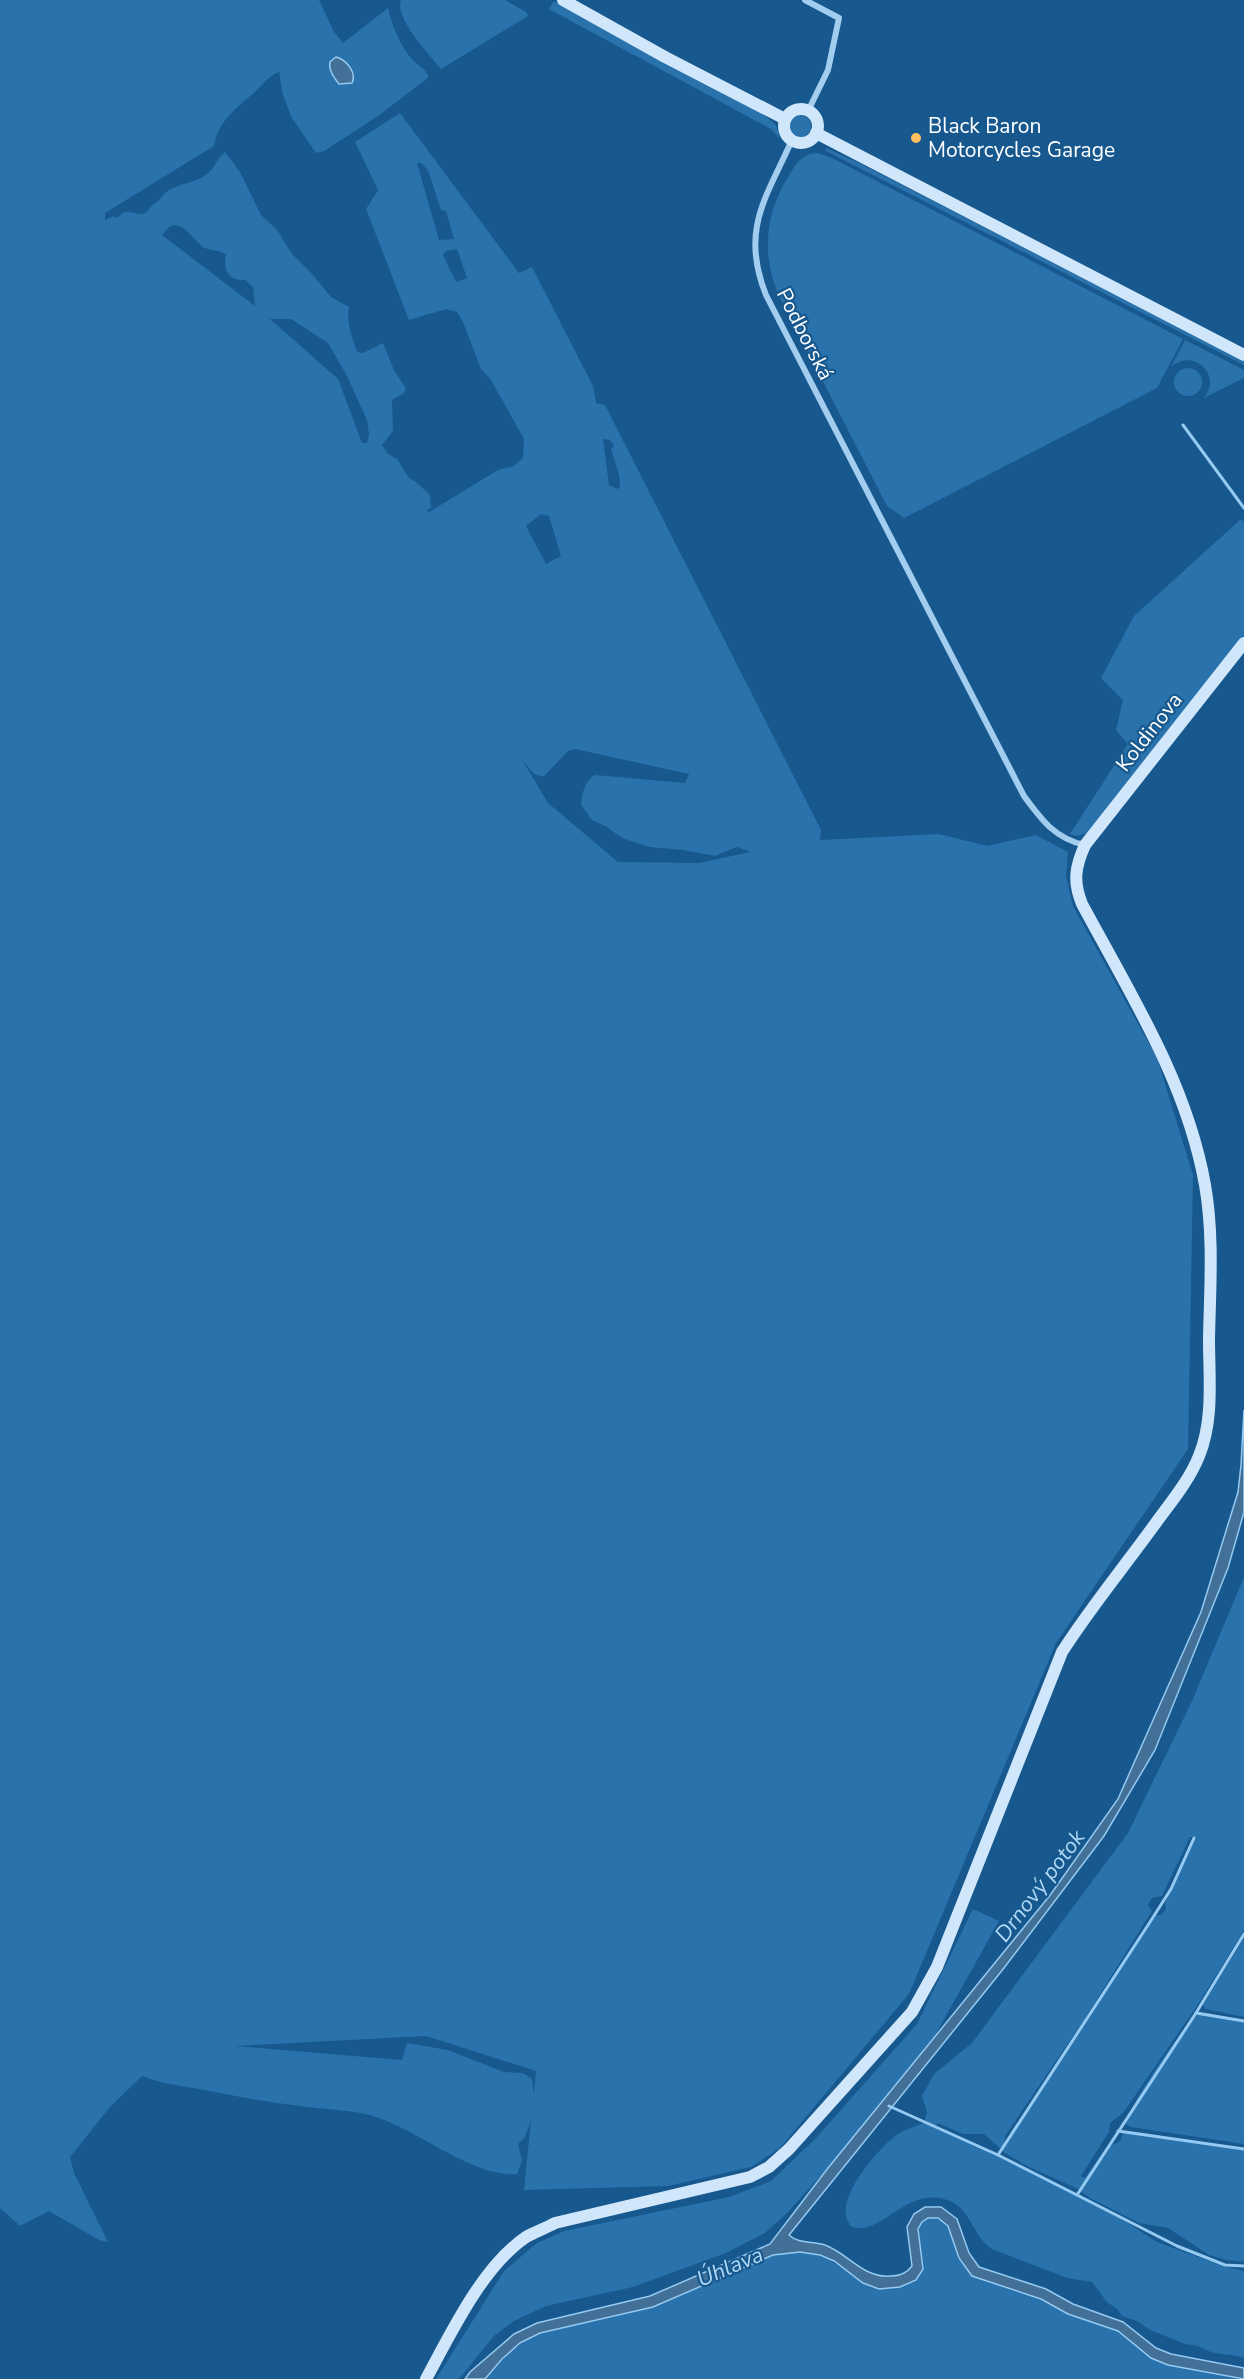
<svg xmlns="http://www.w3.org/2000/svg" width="1244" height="2379" font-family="'Nunito Sans',sans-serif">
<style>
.green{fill:#2972ac;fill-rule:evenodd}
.water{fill:#427097;stroke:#95caf2;stroke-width:1.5}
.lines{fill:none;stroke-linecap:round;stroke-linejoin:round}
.stream{stroke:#95caf2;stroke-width:3}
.street{stroke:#a3cdef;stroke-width:6}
.secondary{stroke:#d0e7fb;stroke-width:12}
.poi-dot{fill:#ffc061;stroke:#17588e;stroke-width:2}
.labels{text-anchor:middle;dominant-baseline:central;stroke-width:4.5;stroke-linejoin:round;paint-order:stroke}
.poi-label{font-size:21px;fill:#fff;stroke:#17588e;text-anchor:start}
.street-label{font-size:21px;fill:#fff;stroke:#17588e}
.water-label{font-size:22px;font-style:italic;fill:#aed7f6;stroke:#17588e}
</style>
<rect width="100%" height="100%" fill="#17588e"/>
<g class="green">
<path d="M 0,0 L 319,0 L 334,32 L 343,43 L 388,8 C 392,25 399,43 410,57 C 417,66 423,65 429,77 L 378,116 L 324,151 L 316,153 L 292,118 L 283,95 L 279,72 C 269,76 264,83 257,90 C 238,107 218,120 214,146 L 105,213 L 105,220 L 113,216 L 116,218 L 125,212 C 140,212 143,220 152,205 C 161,201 161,195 169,190 C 181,183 196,183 207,174 C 215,168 217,158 225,152 L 240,172 L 261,215 L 277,230 L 292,254 L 313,275 L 331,297 L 349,307 C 346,322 352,337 357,352 L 363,353 L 383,343 L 394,370 L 406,389 L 404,393 L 392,400 L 393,431 L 382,445 L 388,454 L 397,459 L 409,478 L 415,481 L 430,495 L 431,508 L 427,510 L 429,512 L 498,470 L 514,466 L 523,458 L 524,439 L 491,380 L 481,369 L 463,322 L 457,312 L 446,309 L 409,320 L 366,209 L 378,190 L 355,142 L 400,113 L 519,273 L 532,267 L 593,386 L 596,403 L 605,405 L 821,830 L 820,840 L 939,834 L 987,846 L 1036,835 L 1068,852 L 1066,876 L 1073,906 L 1157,1058 L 1193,1175 L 1188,1449 L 1056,1643 L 909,1994 L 780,2148 L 751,2167 L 668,2186 L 524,2190 L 531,2120 L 525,2137 L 518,2144 L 522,2161 L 517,2174 C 475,2178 420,2132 379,2118 C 357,2110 331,2110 308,2107 C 273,2103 239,2097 204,2090 C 183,2086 162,2084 142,2076 L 110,2107 L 70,2157 L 74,2173 L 108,2242 L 99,2240 L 49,2211 L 20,2226 L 0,2208 ZM 417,163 L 421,163 L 428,170 L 441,210 L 446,211 L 454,239 L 439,240 ZM 176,225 C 188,228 193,239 203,247 C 207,250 219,250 226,254 C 223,269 227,281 245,280 L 253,287 L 255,306 L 162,235 L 170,226 ZM 457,249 L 467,278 L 456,282 L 443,255 L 446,251 ZM 270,319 L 291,319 L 328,343 L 346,374 L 367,420 L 369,435 L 367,443 L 362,443 L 338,379 ZM 603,439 L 610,440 L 614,446 L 611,449 L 619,475 L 620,487 L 617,489 L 609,485 ZM 541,514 L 549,516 L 561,556 L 546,564 L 526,526 ZM 575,749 L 689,774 L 685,783 L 595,775 C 584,781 582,794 581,805 L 592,820 L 607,827 L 622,838 L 650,847 L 683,850 L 715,856 L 737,847 L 750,852 L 699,863 L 618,862 L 548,803 L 523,761 C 529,766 532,777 544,776 L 568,751 ZM 426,2036 L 536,2071 L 534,2094 L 532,2079 L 523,2073 L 504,2072 L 448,2050 L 407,2043 L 402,2060 L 235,2046 Z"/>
<path d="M 401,0 L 505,0 L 526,12 L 528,16 L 441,69 C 429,54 394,18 401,0 Z"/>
<polygon points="554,1 624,41 763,114 776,125 780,139 771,129 549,9"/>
<circle cx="800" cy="126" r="11"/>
<polygon points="826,148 859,163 1244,361 1244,365 826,151"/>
<path d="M 818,153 L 832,158 L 1183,339 L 1157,388 L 904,518 L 887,506 L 781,300 C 761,259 764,216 788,177 C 796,164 802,153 818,153 Z"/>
<path d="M 1185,340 L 1244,370 L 1244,378 L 1204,398 C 1223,375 1193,347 1171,367 Z"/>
<circle cx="1188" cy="382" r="14"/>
<polygon points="1241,519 1244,522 1244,635 1088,833 1076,836 1070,834 1128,744 1116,730 1123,700 1101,678 1134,616"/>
<path d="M 1244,1577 L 1244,1930 L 1197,2006 L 1123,2113 L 1110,2123 L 1109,2132 L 1081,2176 L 1085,2178 L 1106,2148 L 1120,2141 L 1124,2132 L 1130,2131 L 1244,2149 L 1244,2262 L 1226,2260 L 1209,2255 L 1168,2228 L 1139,2223 L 1090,2198 L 1078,2189 L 1027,2166 L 1005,2153 L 984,2134 L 963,2134 L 938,2123 L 936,2126 L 1116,2215 L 1157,2242 L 1220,2265 L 1244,2271 L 1244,2358 C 1231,2353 1218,2356 1206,2350 C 1199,2347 1196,2344 1188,2345 L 1150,2330 L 1137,2321 L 1122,2316 L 1117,2309 L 1107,2302 L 1092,2282 L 1067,2278 L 992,2249 C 973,2237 972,2211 950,2201 C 907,2183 880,2239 851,2226 C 830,2204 876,2151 894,2137 C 902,2130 914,2127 924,2123 L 927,2112 L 922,2096 L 934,2074 L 972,2043 L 1128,1833 L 1192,1701 ZM 1190,1837 L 1194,1837 L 1194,1840 L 1165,1903 L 1166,1909 L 1161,1915 L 1156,1915 L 1139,1938 L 1089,2019 L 1008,2140 L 1005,2141 L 1005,2136 L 1084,2020 L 1152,1911 L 1148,1905 L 1152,1898 L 1162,1896 Z"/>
<polygon points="973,1909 999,1921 933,2039 828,2168 786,2214 765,2233 726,2253 633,2287 546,2306 514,2321 494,2336 459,2379 436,2379 504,2271 537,2243 564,2231 729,2197 771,2181 816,2138 917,2024"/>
<polygon points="1244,1938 1244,2017 1205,2009 1203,2005"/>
<path d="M 1201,2012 L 1244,2020 L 1244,2144 L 1131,2127 L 1126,2124 C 1126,2109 1187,2020 1201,2012 Z"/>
<path d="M 928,2218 C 952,2218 953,2239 959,2258 L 1068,2314 L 1118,2331 L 1151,2358 L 1168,2365 L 1238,2379 L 486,2379 C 501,2360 515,2346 536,2335 C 547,2330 560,2328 572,2326 C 598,2320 625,2315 651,2307 C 698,2293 751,2251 800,2252 C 842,2253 857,2296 899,2287 C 947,2276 900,2234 928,2218 Z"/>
</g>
<g class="water">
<path d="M 336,57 C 347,60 357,73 352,83 L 339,84 C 334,78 328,70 330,62 Z"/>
<path d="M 1244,1410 L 1244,1512 L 1228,1568 L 1155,1750 L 1104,1836 L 1004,1968 L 789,2235 C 798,2244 813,2241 825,2245 C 849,2254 864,2279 891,2276 C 899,2276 907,2273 912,2266 L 907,2227 L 914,2214 L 925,2207 L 941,2207 L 957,2219 L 969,2253 L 979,2267 L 1046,2289 L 1073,2304 L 1123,2322 L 1156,2348 L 1171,2354 L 1244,2368 L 1244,2379 L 1168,2365 L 1151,2358 L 1118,2331 L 1068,2314 L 1041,2299 L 972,2276 L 959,2258 L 948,2226 L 938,2218 L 928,2218 L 922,2222 L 918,2229 L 923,2269 L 916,2280 L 900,2287 L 879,2289 L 863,2283 L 834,2261 L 820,2255 L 800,2252 L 773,2255 L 653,2307 L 540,2333 L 520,2343 L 502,2359 L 485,2379 L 465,2379 L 470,2372 L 514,2334 L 537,2323 L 650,2296 L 770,2244 L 828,2168 L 1051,1894 L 1118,1799 L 1201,1612 L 1238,1492 L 1241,1465 Z"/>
</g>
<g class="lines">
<g class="stream">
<polyline points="1183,425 1244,508"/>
<polyline points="1196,2013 1244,1934"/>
<polyline points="889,2106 998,2155 1077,2195 1196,2013 1244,2021"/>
<polyline points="1118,2131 1244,2149"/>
<polyline points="998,2155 1150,1922 1171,1889 1194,1838"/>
<polyline points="1077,2195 1177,2246 1225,2265 1244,2266"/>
</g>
<g class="street">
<polyline points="805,0 839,18 828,70 808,111"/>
<path d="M 792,140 C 766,198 740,230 766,295 L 1024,796 C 1041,819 1055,839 1085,845"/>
</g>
<g class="secondary">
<polyline points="563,0 665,57 785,119"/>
<circle cx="801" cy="126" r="17"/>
<polyline points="816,133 1244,355"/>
<path d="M 426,2379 C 451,2333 482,2267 526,2237 C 535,2232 546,2228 555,2223 L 750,2177 L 769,2167 L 789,2149 L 912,2012 L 937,1967 L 1062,1652 C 1090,1608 1124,1567 1155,1524 C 1171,1502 1189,1481 1199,1456 C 1214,1420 1209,1377 1209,1339 C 1210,1288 1214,1236 1205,1185 C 1187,1083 1131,995 1082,904 C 1073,882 1075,867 1085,845 L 1244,643"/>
</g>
</g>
<circle class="poi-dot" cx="916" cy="138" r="6"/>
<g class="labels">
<g class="poi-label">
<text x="928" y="126">Black Baron<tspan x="928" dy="24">Motorcycles Garage</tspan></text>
</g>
<g class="street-label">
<text transform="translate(805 334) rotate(63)">Podborská</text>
<text transform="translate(1149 732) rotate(-52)">Koldinova</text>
</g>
<g class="water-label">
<text transform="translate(1040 1886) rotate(-53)">Drnový potok</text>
<text transform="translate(730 2267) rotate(-23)">Úhlava</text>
</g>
</g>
</svg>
